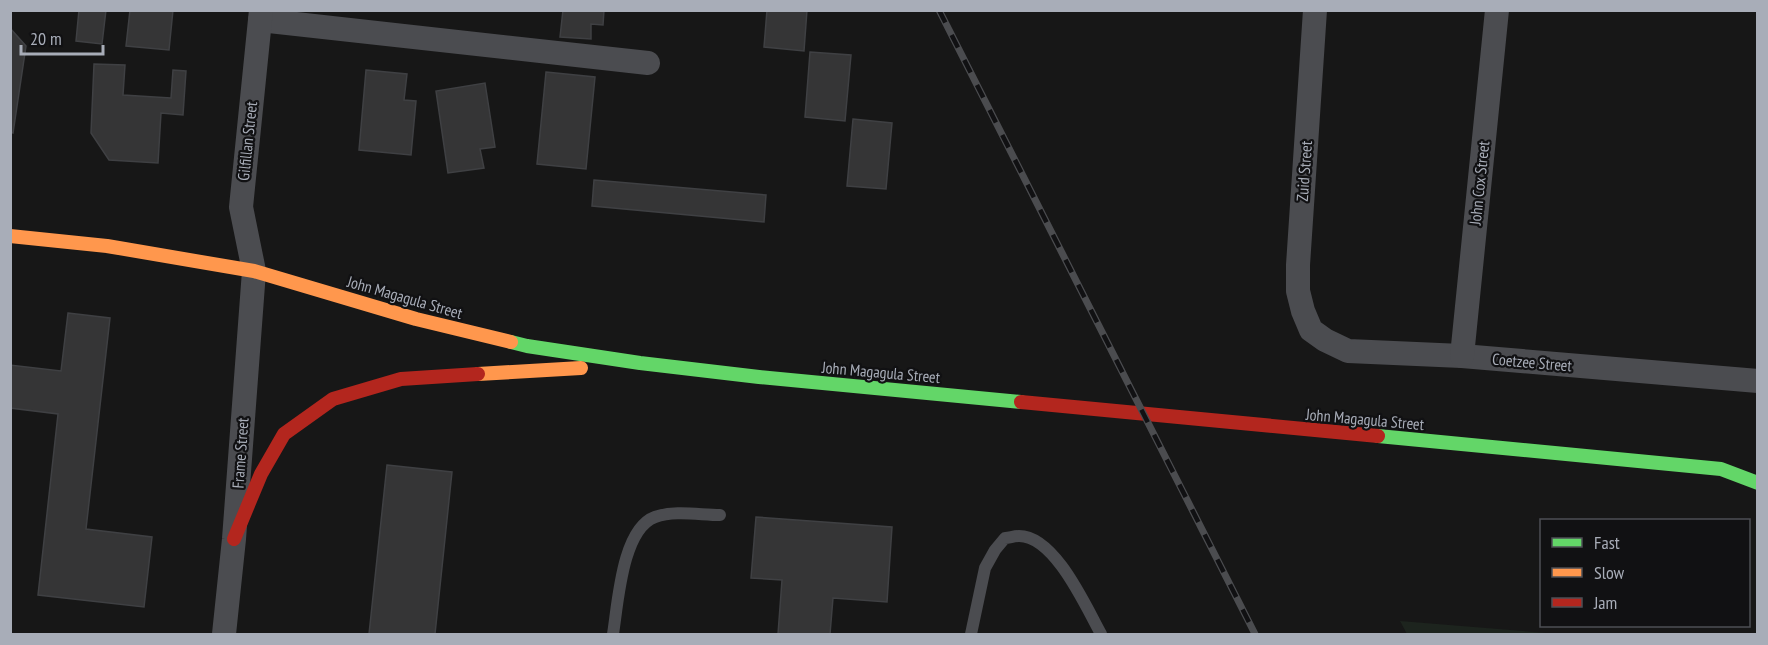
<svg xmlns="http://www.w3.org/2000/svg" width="1768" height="645" font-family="'PT Sans Narrow',sans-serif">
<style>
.green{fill:#1d241e}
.building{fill:#353536;stroke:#3f4043;stroke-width:1.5}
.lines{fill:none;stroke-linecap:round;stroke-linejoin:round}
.lane{stroke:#4b4c50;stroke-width:12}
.street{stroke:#4b4c50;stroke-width:24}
.fast{stroke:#63d668;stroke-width:14}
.slow{stroke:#ff974d;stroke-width:14}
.jam{stroke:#b3261e;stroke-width:14}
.rail-casing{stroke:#4b4c4f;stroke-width:7}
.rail{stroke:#111113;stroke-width:4.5;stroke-dasharray:14;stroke-linecap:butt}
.labels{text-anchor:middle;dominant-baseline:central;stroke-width:4.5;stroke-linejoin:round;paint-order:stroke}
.street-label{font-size:16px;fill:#a8adb8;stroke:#111113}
</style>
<rect width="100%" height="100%" fill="#171717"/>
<polygon class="green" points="1400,621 1559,634 1407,634"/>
<g class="building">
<polygon points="79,10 106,10 102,44 76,41"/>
<polygon points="130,10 173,10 169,50 126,46"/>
<polygon points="563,10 604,10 603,25 591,24 591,39 560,37"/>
<polygon points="767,10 807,10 804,51 764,47"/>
<polygon points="10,28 26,46 13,133 10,132"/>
<polygon points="810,52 851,55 845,121 805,117"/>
<polygon points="94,64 125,65 123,95 171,98 173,70 186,71 183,115 161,113 158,163 109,160 91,133"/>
<polygon points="366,70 407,74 404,100 416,101 411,155 359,150"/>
<polygon points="546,72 595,77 586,169 537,164"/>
<polygon points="485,83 495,147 480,149 484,168 448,173 436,91"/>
<polygon points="853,119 892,123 886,189 847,186"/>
<polygon points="594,180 766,195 764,222 592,206"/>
<polygon points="68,313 110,318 86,529 152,537 144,607 38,595 58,414 10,408 10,365 61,371"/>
<polygon points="387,465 452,472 435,634 369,634"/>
<polygon points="756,517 892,527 887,602 833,598 830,634 778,634 782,580 751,578"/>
</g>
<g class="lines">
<g class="lane">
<path d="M 613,634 C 618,603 622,529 655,517 C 675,510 700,515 720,515"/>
<path d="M 971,634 L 985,568 L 995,550 L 1005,538 C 1009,538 1014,536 1019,536 C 1055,536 1086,607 1101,634"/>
</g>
<g class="street">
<polyline points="1315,10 1298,265 1298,291 1303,311 1311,330 1325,340 1348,351 1462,356 1758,381"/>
<polyline points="260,20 648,63"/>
<polyline points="1462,356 1497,10"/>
<polyline points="224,634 234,539 254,271 241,207 261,10"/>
</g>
<g class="fast">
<polyline points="511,342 527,346 640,363 759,377 1021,402"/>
<polyline points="1378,436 1721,469 1758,483"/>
</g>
<g class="slow">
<polyline points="10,236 107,246 254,271 416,319 511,342"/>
<polyline points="478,374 581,368"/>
</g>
<g class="jam">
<polyline points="1021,402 1378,436"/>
<polyline points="234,539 261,474 284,434 333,399 401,379 478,374"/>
</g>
<g class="rail-casing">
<polyline id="rail" points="939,10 1255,634"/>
</g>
<use href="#rail" class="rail"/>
</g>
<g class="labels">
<g class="street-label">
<text transform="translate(247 141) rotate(-84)">Gilfillan Street</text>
<text transform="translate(1304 171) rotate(-86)">Zuid Street</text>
<text transform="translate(1479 183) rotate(-84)">John Cox Street</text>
<text transform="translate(405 297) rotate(16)">John Magagula Street</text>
<text transform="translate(1532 362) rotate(5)">Coetzee Street</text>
<text transform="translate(881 372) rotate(5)">John Magagula Street</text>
<text transform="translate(1365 419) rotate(5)">John Magagula Street</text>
<text transform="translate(240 453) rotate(-86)">Frame Street</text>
</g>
</g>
<rect width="1768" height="645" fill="none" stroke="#a8adb8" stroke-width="24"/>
<rect x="1540" y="519" width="210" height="108" fill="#111113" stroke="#4d4f55" stroke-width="1.5"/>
<rect x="1552" y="538" width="30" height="9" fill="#63d668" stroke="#4d4f55" stroke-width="1.5"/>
<text x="1594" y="549" font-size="18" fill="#a8adb8">Fast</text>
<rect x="1552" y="568" width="30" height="9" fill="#ff974d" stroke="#4d4f55" stroke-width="1.5"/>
<text x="1594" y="579" font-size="18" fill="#a8adb8">Slow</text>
<rect x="1552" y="598" width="30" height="9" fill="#b3261e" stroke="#4d4f55" stroke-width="1.5"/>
<text x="1594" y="609" font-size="18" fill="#a8adb8">Jam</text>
<path d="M21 45v9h82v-9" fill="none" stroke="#a8adb8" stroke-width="3"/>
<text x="30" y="45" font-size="18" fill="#a8adb8" stroke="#111113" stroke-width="4.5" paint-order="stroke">20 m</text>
</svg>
